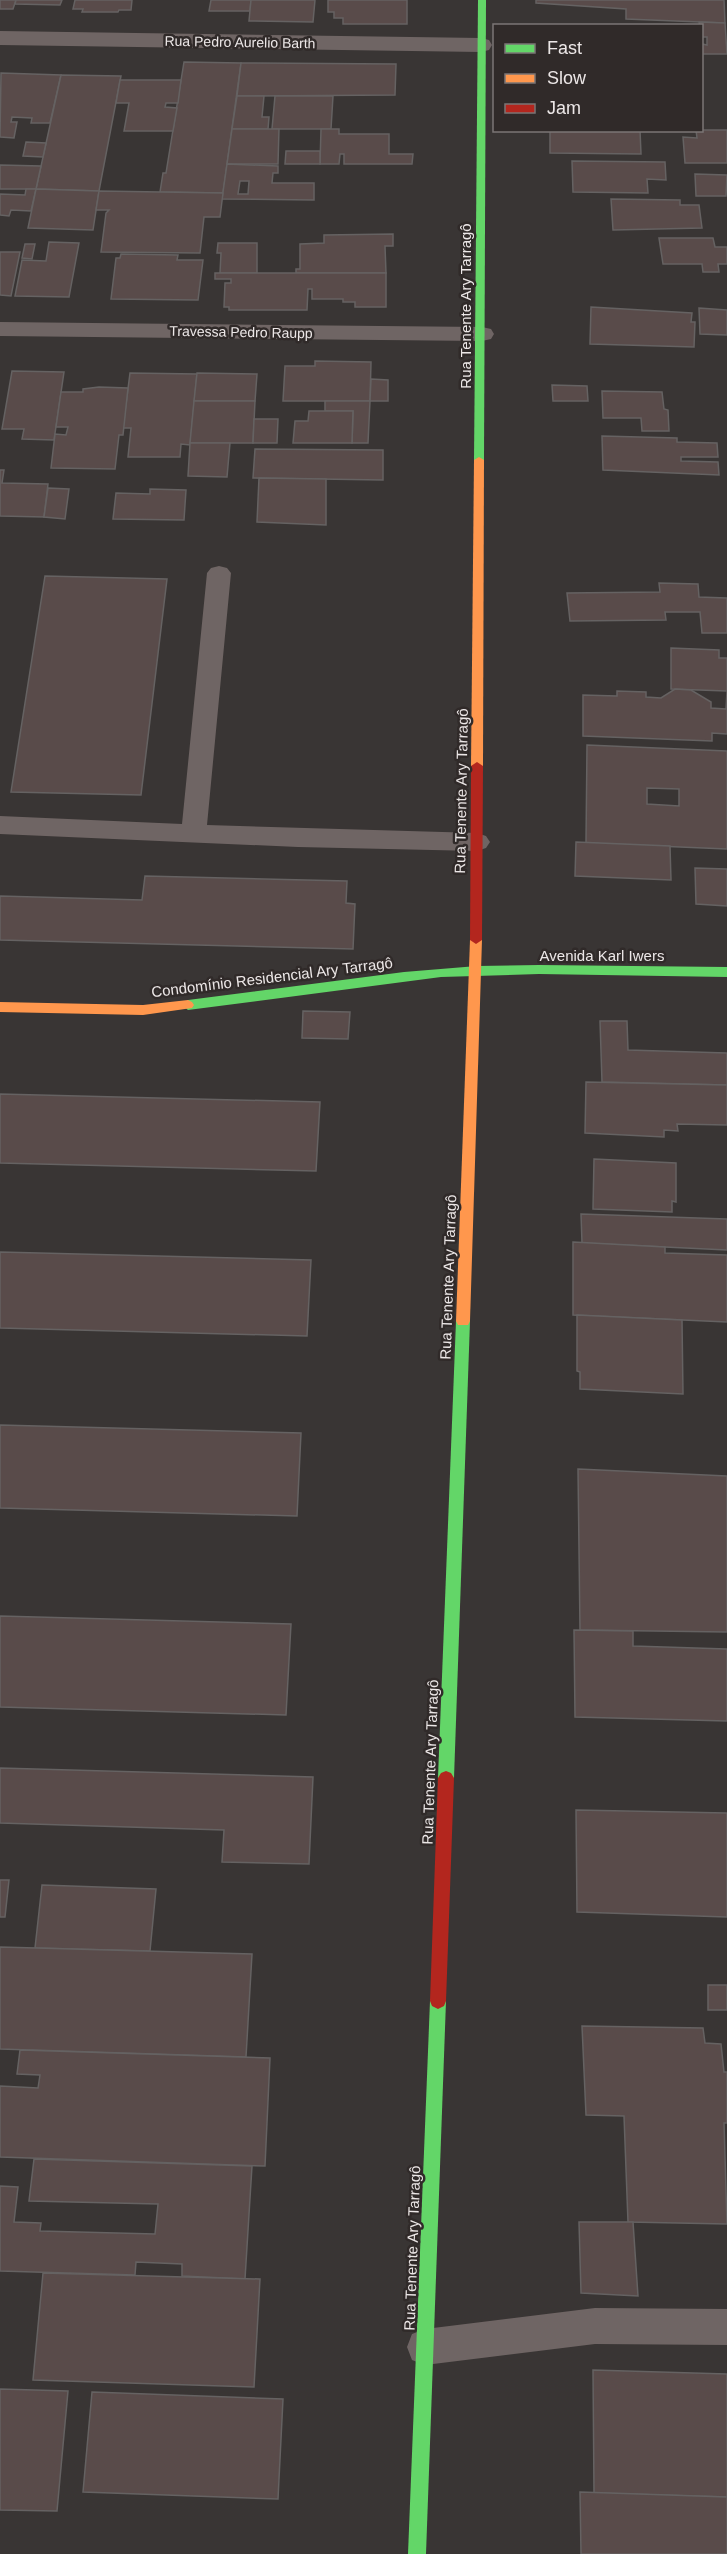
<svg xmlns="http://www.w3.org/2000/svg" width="727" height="2554" font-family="Helvetica,sans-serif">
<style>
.building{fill:#594b4a;stroke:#656262;stroke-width:1.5;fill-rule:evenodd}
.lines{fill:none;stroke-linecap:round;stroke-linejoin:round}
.lane{fill:#6f6564;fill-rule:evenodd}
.street{fill:#6f6564;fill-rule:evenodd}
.fast{fill:#63d668;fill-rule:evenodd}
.slow{fill:#ff974d;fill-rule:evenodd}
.jam{fill:#b3261e;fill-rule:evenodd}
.labels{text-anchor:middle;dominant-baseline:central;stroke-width:5;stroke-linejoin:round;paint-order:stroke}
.far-street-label{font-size:14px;fill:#ece7e7;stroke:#302a29}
.street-label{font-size:15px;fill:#ece7e7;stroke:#302a29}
</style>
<rect width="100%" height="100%" fill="#393534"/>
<g class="building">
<polygon points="0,0 16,0 13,9 0,9"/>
<polygon points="16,0 62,0 60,5 15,4"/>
<polygon points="75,0 132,0 131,10 119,10 118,12 82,12 83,9 73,9"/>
<polygon points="211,0 251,0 250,11 209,11"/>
<polygon points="251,0 315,0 313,22 249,21"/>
<polygon points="328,0 407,0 407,24 343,24 343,18 334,18 334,12 328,12"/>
<polygon points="536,0 724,0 725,23 626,19 626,9 536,3"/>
<polygon points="699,22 725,23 727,54 702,54 702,44 707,45 707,37 702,37"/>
<polygon points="184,62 241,63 223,193 160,192 163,173 166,173"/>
<polygon points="241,63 396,64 395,95 237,96"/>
<polygon points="1,73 61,75 50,123 31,123 32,118 12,117 11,122 17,122 14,138 0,137"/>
<polygon points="61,75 121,76 99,191 36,189"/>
<polygon points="120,80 181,80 178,103 166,103 165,107 177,108 173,131 124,131 129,103 116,103"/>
<polygon points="237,96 264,96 262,117 269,117 268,129 232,129"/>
<polygon points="275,96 333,96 331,129 272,129"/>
<polygon points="232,129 279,129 278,164 227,164"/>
<polygon points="321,129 339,129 339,134 389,134 389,154 413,154 412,164 344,164 344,154 340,154 339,164 320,164"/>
<polygon points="550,130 640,130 641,154 550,153"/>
<polygon points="696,130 727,130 727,163 685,163 683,137 697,138"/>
<polygon points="26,142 46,143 43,157 23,156"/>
<polygon points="286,151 320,151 320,164 285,164"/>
<polygon points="572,161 665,162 666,180 647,179 648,193 573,192"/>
<path d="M 227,164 L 278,166 L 278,173 L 273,173 L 272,183 L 314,183 L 314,200 L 222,199 ZM 240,181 L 249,181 L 248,194 L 238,194 Z"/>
<polygon points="0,165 41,166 36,189 0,189"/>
<polygon points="695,174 727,175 726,196 696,196"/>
<polygon points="26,189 36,189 31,211 11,210 9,216 0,215 0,194 25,195"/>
<polygon points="36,189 99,191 93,230 28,228"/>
<polygon points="99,191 223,193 220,217 204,217 200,253 101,252 106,213 109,210 96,210"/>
<polygon points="611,199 680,200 680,205 699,205 702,228 613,230"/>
<polygon points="393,234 393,246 385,246 386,273 296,273 296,269 300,269 300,244 324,243 324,235"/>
<polygon points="659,238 713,238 715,247 727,247 727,264 718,264 719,272 703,272 702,264 663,264"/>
<polygon points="49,242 79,243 69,297 15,296 22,260 46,261"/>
<polygon points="218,243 257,243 257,273 220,273 221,253 217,253"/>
<polygon points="25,244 35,244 32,259 22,258"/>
<polygon points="0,252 20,252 11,296 0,295"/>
<polygon points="121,254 178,255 177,260 203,260 198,300 111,299 116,258 120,258"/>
<polygon points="215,273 386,273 386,307 355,307 355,302 343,302 343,299 312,299 312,289 308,289 307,310 229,310 229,307 224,307 225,283 231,283 231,279 215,279"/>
<polygon points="591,307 692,313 691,322 695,322 694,347 590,344"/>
<polygon points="699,308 727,310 727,335 700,334"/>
<polygon points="315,361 371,362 370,401 283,401 285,366 315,366"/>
<polygon points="12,371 64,372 54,440 22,439 24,429 2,429"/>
<polygon points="130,373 197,374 190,445 181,444 180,457 128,457 131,428 123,428"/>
<polygon points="197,373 257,374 255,401 194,401"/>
<polygon points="371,379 388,380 388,401 370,401"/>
<polygon points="552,385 587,386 588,401 553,401"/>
<polygon points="99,387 128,388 123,435 119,435 115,469 51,468 55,434 66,435 68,427 56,427 61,392 83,392 83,389"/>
<polygon points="602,391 662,392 664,409 668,410 669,431 642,431 641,418 603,418"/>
<polygon points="194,401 255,401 253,443 190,443"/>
<polygon points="325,401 370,401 368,443 352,443 353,411 325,411"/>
<polygon points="309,411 353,411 352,443 293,443 295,421 308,421"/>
<polygon points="254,419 278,419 277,443 253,443"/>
<polygon points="602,436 677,438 677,442 717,443 718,457 681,457 681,461 718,462 719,475 603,470"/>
<polygon points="190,443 230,443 227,477 188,476"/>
<polygon points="255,449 383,450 383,480 253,478"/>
<polygon points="0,470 4,470 2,483 48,484 44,517 0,516"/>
<polygon points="259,478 326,479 326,525 257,522"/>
<polygon points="48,488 69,489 65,519 44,517"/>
<polygon points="150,489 186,490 184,520 113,519 116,493 150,494"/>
<polygon points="45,576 167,579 141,795 11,792"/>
<polygon points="659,583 698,584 699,597 727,598 727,633 702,633 700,612 665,612 666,620 570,621 567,593 660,592"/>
<polygon points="671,648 719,650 719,658 727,658 727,691 671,689"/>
<polygon points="675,689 691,690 711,702 711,708 726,709 727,691 727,734 712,733 712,741 583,736 583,695 617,696 617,691 646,692 646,697 661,698"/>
<path d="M 587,745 L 727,751 L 727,849 L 586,843 ZM 647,788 L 679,789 L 679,806 L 647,804 Z"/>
<polygon points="576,842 670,846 671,880 575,876"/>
<polygon points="695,868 727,869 727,906 696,904"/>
<polygon points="145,876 347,881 346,903 355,904 353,949 0,940 0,896 142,900"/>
<polygon points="303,1011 350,1012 348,1039 302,1038"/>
<polygon points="600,1021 627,1021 628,1050 727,1053 727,1085 602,1082"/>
<polygon points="586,1082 727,1085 727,1125 677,1124 678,1131 664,1130 664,1137 585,1133"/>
<polygon points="0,1094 320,1102 316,1171 0,1163"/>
<polygon points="594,1159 676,1163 676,1202 672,1201 672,1212 593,1209"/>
<polygon points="581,1214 727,1219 727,1250 582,1243"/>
<polygon points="573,1242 665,1247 665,1253 727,1255 727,1322 573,1315"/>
<polygon points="0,1252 311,1260 307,1336 0,1328"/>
<polygon points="577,1315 682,1320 683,1394 580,1389 580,1372 577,1371"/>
<polygon points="0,1425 301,1433 297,1516 0,1508"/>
<polygon points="578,1469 727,1476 727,1632 580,1630"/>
<polygon points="0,1616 291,1624 286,1715 0,1707"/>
<polygon points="574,1630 633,1631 633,1646 727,1649 727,1721 575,1717"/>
<polygon points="0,1768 313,1777 309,1864 222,1862 224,1830 0,1823"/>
<polygon points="576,1810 727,1813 727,1917 577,1912"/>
<polygon points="0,1880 9,1880 5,1917 0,1917"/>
<polygon points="42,1885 156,1889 150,1951 35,1948"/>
<polygon points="0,1947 252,1954 246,2057 0,2049"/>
<rect x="708" y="1985" width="19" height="25"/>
<polygon points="582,2026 703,2028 705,2043 721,2044 724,2072 727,2072 727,2123 724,2123 727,2224 628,2222 624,2116 586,2115"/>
<polygon points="20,2050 270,2058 265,2166 0,2157 0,2086 38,2088 40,2075 17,2074"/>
<polygon points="34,2159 252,2166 245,2279 182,2276 182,2264 136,2262 135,2275 0,2271 0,2186 18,2187 14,2222 41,2223 40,2231 155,2234 158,2204 29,2201"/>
<polygon points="579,2222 633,2222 638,2296 581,2293"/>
<polygon points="43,2273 260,2279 254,2387 33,2380"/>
<polygon points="593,2370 727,2374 727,2497 594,2493"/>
<polygon points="0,2389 68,2391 57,2511 0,2510"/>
<polygon points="92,2392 283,2399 278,2499 83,2492"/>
<polygon points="580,2492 727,2497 727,2554 581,2554"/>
</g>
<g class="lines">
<g class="lane">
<polygon points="219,566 227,568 231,573 207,825 477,833 486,836 490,842 486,848 477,851 298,847 0,834 0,816 182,824 207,573 211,568"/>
<polygon points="595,2308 727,2309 727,2345 595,2344 425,2365 412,2360 407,2347 412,2334 425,2329"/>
</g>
<g class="street">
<polygon points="0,31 481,38 489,40 492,45 489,50 481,52 0,45"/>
<polygon points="0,322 482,327 491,329 494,334 491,339 482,341 0,336"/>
</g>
<g class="fast">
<polygon points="478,0 486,0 484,460 479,463 474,460"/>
<polygon points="539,965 727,967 727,977 539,974 441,977 188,1010 182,1005 188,1000 404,972 477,966"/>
<polygon points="463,1315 468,1317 470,1321 454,1778 451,1783 446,1785 441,1783 438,1778 456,1321 458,1317"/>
<polygon points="438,1993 444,1996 446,2001 426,2554 408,2554 430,2001 432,1996"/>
</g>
<g class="slow">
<polygon points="479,457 484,460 483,766 477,770 471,766 474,460"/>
<polygon points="476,936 482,940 470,1321 468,1325 458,1325 456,1321 470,940"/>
<polygon points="188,1000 192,1002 194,1005 192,1008 143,1015 0,1012 0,1002 143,1005"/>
</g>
<g class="jam">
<polygon points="477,762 483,766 482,940 476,944 470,940 471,766"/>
<polygon points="446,1771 451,1773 454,1778 446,2001 444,2006 438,2009 432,2006 430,2001 438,1778 441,1773"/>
</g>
</g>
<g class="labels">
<g class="far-street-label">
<text transform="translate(240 42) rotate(1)">Rua Pedro Aurelio Barth</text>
<text transform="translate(241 332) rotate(1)">Travessa Pedro Raupp</text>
</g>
<g class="street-label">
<text transform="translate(465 306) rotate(-90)">Rua Tenente Ary Tarragô</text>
<text transform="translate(461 791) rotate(-89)">Rua Tenente Ary Tarragô</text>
<text x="602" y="955">Avenida Karl Iwers</text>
<text transform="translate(272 977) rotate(-7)">Condomínio Residencial Ary Tarragô</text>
<text transform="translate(448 1277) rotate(-88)">Rua Tenente Ary Tarragô</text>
<text transform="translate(430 1762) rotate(-88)">Rua Tenente Ary Tarragô</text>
<text transform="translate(412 2248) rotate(-88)">Rua Tenente Ary Tarragô</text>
</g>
</g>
<rect x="493" y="24" width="210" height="108" fill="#302a29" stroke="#7b7675" stroke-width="1.5"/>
<rect x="505" y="44" width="30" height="9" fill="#63d668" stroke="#7b7675" stroke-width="1.5"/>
<text x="547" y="54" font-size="18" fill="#ece7e7">Fast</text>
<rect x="505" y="74" width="30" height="9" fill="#ff974d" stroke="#7b7675" stroke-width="1.5"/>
<text x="547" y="84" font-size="18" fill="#ece7e7">Slow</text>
<rect x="505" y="104" width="30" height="9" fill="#b3261e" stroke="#7b7675" stroke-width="1.5"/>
<text x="547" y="114" font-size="18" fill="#ece7e7">Jam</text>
</svg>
